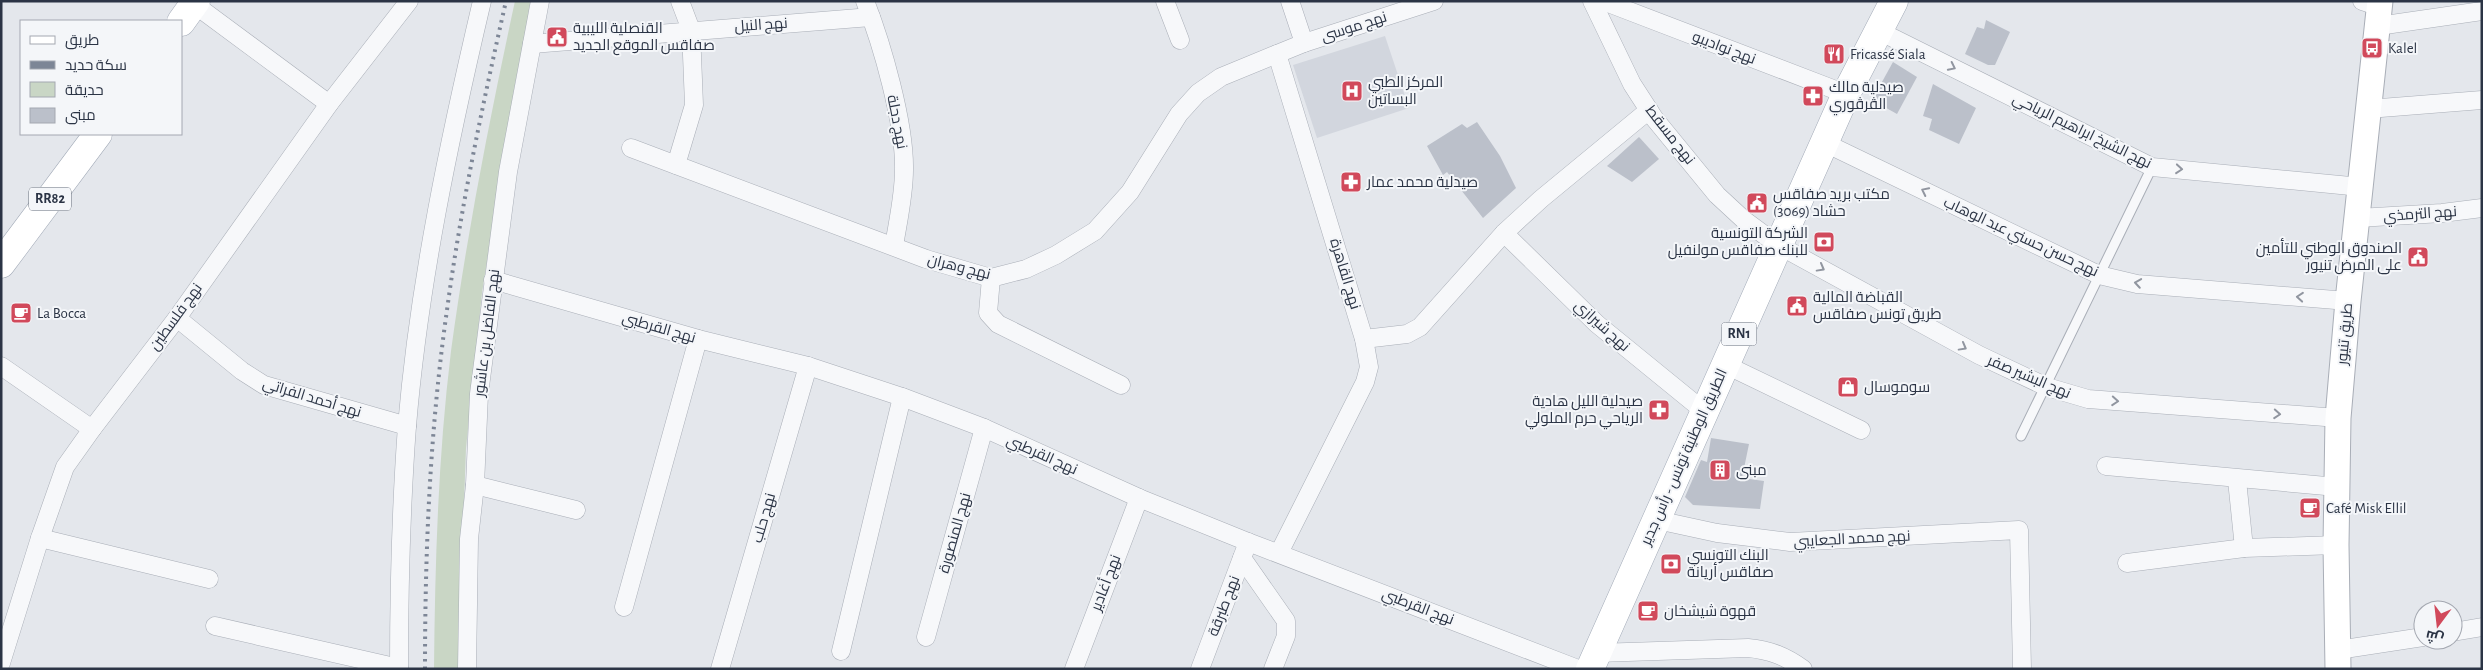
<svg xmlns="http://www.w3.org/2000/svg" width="2483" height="670" font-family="'Alegreya Sans',Cairo,sans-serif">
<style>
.built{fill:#d2d6de}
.green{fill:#c9d6c5}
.building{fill:#bbc0ca}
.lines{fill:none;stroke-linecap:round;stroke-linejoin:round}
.lane-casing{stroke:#a9aeb7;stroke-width:11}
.street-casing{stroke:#a9aeb7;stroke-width:19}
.secondary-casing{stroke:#a9aeb7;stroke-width:27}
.primary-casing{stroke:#a3abb8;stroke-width:29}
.lane{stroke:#f7f8fa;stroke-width:9}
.street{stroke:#f7f8fa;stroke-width:18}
.secondary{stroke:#fff;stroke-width:25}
.primary{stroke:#fff;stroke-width:28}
.rail{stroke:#7d8696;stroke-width:4;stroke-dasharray:2.5 5;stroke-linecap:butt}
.oneway{stroke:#9196a0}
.labels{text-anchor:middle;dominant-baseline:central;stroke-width:4;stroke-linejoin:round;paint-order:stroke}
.shield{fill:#f4f6f9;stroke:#676e7b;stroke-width:1}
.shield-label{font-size:14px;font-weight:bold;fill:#2b3445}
.street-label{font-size:15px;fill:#2b3445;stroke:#f4f6f9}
.poi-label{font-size:15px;fill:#2b3445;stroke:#f4f6f9;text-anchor:start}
</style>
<rect width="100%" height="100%" fill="#e4e7ec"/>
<polygon class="built" points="1385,36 1409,108 1317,138 1293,65"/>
<path class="green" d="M 515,1 L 532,1 L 515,85 L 482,293 L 466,448 L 458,669 L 434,669 C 435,563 438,457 451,351 C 467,233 490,117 515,1 Z"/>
<g class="building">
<polygon points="1986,20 2010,32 1995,65 1988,65 1965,54 1977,27 1984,29"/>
<polygon points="1893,62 1917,77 1897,114 1872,100"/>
<polygon points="1933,84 1976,108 1959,144 1929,130 1932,119 1923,116"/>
<polygon points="1477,122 1500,156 1516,188 1483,218 1447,172 1443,175 1427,146 1462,124 1467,128"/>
<polygon points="1639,137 1659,159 1632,182 1607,166"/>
<polygon points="1711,438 1749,444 1742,478 1764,481 1760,509 1693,505 1685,497 1701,460 1707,462"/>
</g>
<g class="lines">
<g class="lane-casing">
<polyline id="lane" points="2021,436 2152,167"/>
</g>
<g class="street-casing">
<g id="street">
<path d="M 865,1 C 882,44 905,124 904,170 C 904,195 898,221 894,246"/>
<polyline points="1165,1 1180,40"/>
<polyline points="1592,1 1632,84 1654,118 1717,195 1744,220 1778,245 1979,355 2047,387 2088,399 2338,418"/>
<polyline points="1603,1 1846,94"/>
<polyline points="2362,1 2380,7"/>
<polyline points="194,4 329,104"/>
<polyline points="2378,26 2482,11"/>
<polyline points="1877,30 2152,167 2361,187"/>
<polyline points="1304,43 1434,1"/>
<polyline points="532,44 871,17"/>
<polyline points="2368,109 2482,100"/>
<polyline points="1825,143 2099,275 2137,284 2348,301"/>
<polyline points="631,148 926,259 991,278 1026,269 1056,255 1095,231 1130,192 1179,114 1198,93 1221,77 1277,54"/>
<polyline points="676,165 694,105 691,30 680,1"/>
<polyline points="2358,218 2442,213 2482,208"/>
<polyline points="1504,233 1597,324 1705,412"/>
<polyline points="991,278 988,313 998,324 1121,385"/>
<polyline points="493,280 698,339 808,366 902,397 984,428 1139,498 1248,542 1578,669"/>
<polyline points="177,318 242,371 264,385 407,426"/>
<polyline points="1364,339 1407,334 1420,327 1504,233 1541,199 1649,110"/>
<polyline points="1726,365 1861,430"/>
<polyline points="1,366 92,429"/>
<polyline points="2106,466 2337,487"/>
<polyline points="2237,480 2244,548"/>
<polyline points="475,485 576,510"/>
<polyline points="1657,520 1717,533 1790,542 2019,530 2022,669"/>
<polyline points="40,538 209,579"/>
<polyline points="1279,553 1365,382 1369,367 1364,339 1277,54 1304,43 1290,1"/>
<polyline points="1242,558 1286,621 1286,636 1273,669"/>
<polyline points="2127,563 2244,548 2336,545"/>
<polyline points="624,607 698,339"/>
<polyline points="215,626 399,668"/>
<polyline points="2453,632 2482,627"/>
<polyline points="926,637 984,428"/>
<polyline points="2338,650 2423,637"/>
<polyline points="841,651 902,397"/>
<path d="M 1597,653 L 1748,648 C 1770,650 1785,656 1803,669"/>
<polyline points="1,663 40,538 65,467 92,429 177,318 329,104 409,1"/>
<path d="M 399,669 C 399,588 401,507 407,426 C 419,283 449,141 482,1"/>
<polyline points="467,669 469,539 475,485 479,394 508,172 540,1"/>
<polyline points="720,669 808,366"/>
<polyline points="1074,669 1139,498"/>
<polyline points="1200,669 1248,542"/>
</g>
</g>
<g class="secondary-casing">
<polyline id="secondary" points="2338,669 2336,545 2338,418 2348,301 2380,1"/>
</g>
<g class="primary-casing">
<g id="primary">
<polyline points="181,22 196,1"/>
<polyline points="1,264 98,134"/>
<polyline points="1590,669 1846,94 1894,1"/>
</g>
</g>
<use href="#lane" class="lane"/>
<use href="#street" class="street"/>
<use href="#secondary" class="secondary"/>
<use href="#primary" class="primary"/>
<path class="rail" d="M 425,669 C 425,549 430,429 447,310 C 461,206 483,103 506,1"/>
</g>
<defs><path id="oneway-chevron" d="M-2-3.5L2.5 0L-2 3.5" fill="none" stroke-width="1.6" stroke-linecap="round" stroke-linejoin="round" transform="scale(1.25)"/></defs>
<g class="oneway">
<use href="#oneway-chevron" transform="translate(1952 67) rotate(26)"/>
<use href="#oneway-chevron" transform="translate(2179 169) rotate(5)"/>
<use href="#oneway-chevron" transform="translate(1925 191) rotate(-154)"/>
<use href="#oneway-chevron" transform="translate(1821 268) rotate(29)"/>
<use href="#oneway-chevron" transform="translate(2138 283) rotate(-171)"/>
<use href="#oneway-chevron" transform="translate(2300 297) rotate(-175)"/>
<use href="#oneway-chevron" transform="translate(1963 347) rotate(29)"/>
<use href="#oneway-chevron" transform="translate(2115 401) rotate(4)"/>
<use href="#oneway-chevron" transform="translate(2277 414) rotate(4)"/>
</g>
<defs>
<g id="civic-square" transform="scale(1.125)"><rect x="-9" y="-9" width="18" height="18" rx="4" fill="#d1495b" stroke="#f4f6f9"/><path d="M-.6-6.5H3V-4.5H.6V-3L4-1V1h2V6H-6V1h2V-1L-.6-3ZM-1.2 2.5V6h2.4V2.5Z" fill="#fff"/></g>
<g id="bus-square" transform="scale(1.125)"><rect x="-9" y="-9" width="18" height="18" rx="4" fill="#d1495b" stroke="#f4f6f9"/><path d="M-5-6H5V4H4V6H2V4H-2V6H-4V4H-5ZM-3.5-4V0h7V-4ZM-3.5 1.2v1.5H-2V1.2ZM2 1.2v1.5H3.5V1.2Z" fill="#fff"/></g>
<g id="restaurant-square" transform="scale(1.125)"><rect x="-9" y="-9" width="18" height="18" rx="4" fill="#d1495b" stroke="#f4f6f9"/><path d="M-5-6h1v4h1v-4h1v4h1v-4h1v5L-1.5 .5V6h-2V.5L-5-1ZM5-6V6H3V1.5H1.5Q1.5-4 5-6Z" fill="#fff"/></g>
<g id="hospital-square" transform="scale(1.125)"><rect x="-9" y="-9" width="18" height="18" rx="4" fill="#d1495b" stroke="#f4f6f9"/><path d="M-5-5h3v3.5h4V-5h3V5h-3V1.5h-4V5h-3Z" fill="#fff"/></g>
<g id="pharmacy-square" transform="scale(1.125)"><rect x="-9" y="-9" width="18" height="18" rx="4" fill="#d1495b" stroke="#f4f6f9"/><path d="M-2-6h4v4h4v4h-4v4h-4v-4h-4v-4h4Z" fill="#fff"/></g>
<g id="bank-square" transform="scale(1.125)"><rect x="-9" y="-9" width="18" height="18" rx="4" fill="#d1495b" stroke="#f4f6f9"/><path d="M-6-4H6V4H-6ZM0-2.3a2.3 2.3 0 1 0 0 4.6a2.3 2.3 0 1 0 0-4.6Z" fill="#fff"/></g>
<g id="cafe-square" transform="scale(1.125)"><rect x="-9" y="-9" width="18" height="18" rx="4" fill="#d1495b" stroke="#f4f6f9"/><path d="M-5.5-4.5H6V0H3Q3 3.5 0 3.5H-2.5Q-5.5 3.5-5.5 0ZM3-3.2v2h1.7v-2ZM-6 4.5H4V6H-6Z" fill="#fff"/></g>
<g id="shop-square" transform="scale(1.125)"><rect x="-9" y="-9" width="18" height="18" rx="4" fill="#d1495b" stroke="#f4f6f9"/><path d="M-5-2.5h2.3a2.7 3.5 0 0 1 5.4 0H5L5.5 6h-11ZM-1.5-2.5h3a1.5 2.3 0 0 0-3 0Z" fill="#fff"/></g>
<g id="building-square" transform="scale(1.125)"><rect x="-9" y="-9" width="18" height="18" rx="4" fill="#d1495b" stroke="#f4f6f9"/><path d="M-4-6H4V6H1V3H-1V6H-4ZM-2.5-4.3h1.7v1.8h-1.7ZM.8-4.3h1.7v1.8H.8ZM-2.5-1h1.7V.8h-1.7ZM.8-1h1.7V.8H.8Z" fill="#fff"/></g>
</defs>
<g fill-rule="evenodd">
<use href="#civic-square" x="557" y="37"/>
<use href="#bus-square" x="2372" y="48"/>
<use href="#restaurant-square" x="1834" y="54"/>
<use href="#hospital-square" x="1352" y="91"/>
<use href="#pharmacy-square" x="1813" y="96"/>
<use href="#pharmacy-square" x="1351" y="182"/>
<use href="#civic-square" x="1757" y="203"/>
<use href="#bank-square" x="1824" y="242"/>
<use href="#civic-square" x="2418" y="257"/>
<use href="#civic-square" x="1797" y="306"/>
<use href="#cafe-square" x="21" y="313"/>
<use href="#shop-square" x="1848" y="387"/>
<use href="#pharmacy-square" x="1659" y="410"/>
<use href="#building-square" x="1720" y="470"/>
<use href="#cafe-square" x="2310" y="508"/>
<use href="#bank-square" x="1671" y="564"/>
<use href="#cafe-square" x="1648" y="611"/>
</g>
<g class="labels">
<g class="shield">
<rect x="29" y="187.5" width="42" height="23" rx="4"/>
<rect x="1721.5" y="322.5" width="35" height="23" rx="4"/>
</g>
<g class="shield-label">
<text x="50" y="199">RR82</text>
<text x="1739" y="334">RN1</text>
</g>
<g class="street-label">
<text transform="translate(761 25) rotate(-4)">نهج النيل</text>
<text transform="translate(1354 27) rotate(-18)">نهج موسى</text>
<text transform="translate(1724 48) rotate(21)">نهج نواديبو</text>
<text transform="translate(897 122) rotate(79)">نهج دجلة</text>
<text transform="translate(2082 131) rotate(26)">نهج الشيخ ابراهيم الرياحي</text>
<text transform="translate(1670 135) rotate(52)">نهج مسقط</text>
<text transform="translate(2420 214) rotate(-4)">نهج الترمذي</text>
<text transform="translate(2021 237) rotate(25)">نهج حسن حسني عبد الوهاب</text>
<text transform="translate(959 267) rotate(14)">نهج وهران</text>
<text transform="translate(1345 274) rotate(73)">نهج القاهرة</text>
<text transform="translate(176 317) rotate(-54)">نهج فلسطين</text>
<text transform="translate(1602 326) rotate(42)">نهج شيرازي</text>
<text transform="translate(659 328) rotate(16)">نهج القرطبي</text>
<text transform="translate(487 333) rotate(-83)">نهج الفاضل بن عاشور</text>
<text transform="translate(2345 334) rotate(-85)">طريق تنيور</text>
<text transform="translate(2029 377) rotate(23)">نهج البشير صفر</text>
<text transform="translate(312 398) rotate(17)">نهج أحمد الفراتي</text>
<text transform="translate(1042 455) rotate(24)">نهج القرطبي</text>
<text transform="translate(1684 457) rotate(-66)">الطريق الوطنية تونس - رأس جدير</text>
<text transform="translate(764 518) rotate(-74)">نهج حلب</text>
<text transform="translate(955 533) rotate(-74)">نهج المنصورة</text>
<text transform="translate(1852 539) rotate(-3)">نهج محمد الجعايبي</text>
<text transform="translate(1106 583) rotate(-69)">نهج أغادير</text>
<text transform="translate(1224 606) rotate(-69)">نهج طبرقة</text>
<text transform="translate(1418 607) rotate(21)">نهج القرطبي</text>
</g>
<g class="poi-label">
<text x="573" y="28">القنصلية الليبية<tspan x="573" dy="17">صفاقس الموقع الجديد</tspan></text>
<text x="2388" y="48">Kalel</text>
<text x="1850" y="54">Fricassé Siala</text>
<text x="1368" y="82">المركز الطبي<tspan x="1368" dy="17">البساتين</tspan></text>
<text x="1829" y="87">صيدلية مالك<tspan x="1829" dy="17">الڤرڤوري</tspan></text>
<text x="1367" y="182">صيدلية محمد عمار</text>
<text x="1773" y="194">مكتب بريد صفاقس<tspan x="1773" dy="17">حشاد (3069)</tspan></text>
<text x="1808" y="233" text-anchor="end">الشركة التونسية<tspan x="1808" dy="17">للبنك صفاقس مولنفيل</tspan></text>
<text x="2402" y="248" text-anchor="end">الصندوق الوطني للتأمين<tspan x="2402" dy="17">على المرض تنيور</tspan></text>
<text x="1813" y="297">القباضة المالية<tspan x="1813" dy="17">طريق تونس صفاقس</tspan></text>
<text x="37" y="313">La Bocca</text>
<text x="1864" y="387">سوموسال</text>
<text x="1643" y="401" text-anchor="end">صيدلية الليل هادية<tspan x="1643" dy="17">الرياحي حرم الملولي</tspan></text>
<text x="1736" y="470">مبنى</text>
<text x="2326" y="508">Café Misk Ellil</text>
<text x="1687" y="555">البنك التونسي<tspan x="1687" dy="17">صفاقس أريانة</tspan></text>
<text x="1664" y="611">قهوة شيشخان</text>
</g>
</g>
<rect width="2483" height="670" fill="none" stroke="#2b3445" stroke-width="5"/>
<rect x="20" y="20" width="162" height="115" fill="#f4f6f9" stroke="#a4a8b1"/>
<rect x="30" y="36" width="25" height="8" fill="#ffffff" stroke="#a4a8b1"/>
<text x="65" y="45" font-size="15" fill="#2b3445">طريق</text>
<rect x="30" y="61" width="25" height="8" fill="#7d8696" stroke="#a4a8b1"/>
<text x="65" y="70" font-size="15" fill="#2b3445">سكة حديد</text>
<rect x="30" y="82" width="25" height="15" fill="#c9d6c5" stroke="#a4a8b1"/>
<text x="65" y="95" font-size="15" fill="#2b3445">حديقة</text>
<rect x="30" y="108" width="25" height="15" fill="#bbc0ca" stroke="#a4a8b1"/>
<text x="65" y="120" font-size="15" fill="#2b3445">مبنى</text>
<g transform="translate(2438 625) rotate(195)"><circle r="24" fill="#f4f6f9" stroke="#a4a8b1"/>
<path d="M0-4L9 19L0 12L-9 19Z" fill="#d1495b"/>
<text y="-8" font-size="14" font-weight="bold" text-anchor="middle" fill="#2b3445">ش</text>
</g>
</svg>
